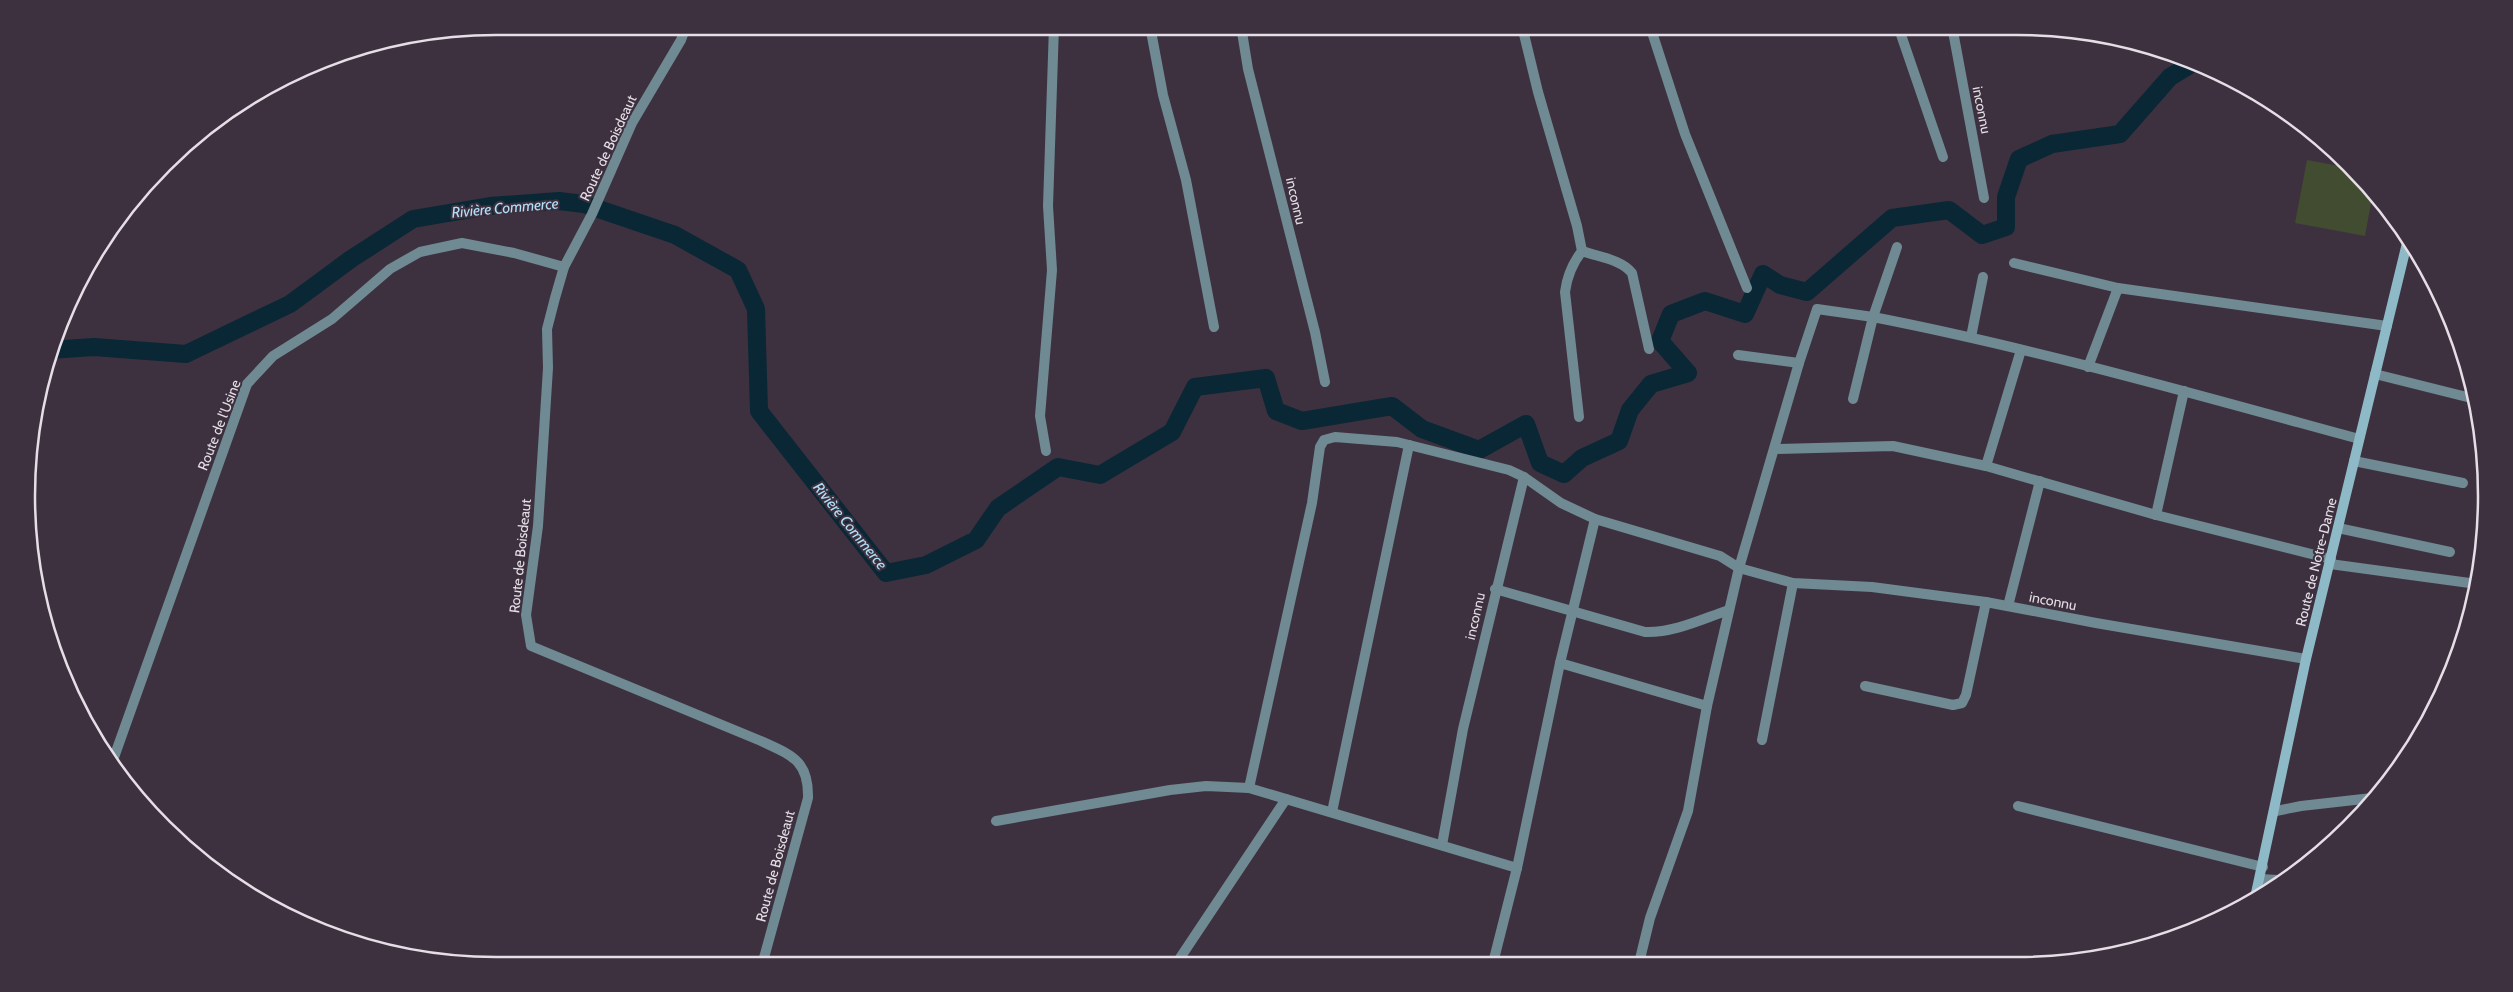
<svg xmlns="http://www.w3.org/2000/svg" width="2513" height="992" font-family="Cabin,sans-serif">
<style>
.park{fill:#424c31}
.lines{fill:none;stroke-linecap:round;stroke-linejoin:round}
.river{stroke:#0a2735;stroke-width:18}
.street{stroke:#6f8a92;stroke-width:10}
.secondary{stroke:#8eb9c6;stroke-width:10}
.labels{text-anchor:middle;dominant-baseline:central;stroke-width:4;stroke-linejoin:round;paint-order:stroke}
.street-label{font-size:14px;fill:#e6dee7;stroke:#3d313f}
.water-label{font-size:15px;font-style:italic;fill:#b1e0fb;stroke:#3d313f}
.rim{fill:none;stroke:#e6dee7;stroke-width:2.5}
</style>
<rect width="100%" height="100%" fill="#3d313f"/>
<polygon class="park" points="2307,160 2350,168 2373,192 2365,236 2295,223"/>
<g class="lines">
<polyline class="river" points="50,350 94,347 186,354 290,304 351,259 413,219 490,206 559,201 584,204 675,235 738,270 756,309 759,411 886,573 926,565 976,540 998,508 1058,467 1100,475 1172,432 1195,387 1266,378 1276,411 1302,421 1392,406 1422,429 1479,450 1526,424 1540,463 1564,474 1582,458 1619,441 1630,410 1651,384 1688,373 1660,341 1671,314 1705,301 1745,314 1763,274 1780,285 1807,292 1892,218 1949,210 1982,235 2006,227 2006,197 2019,159 2052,144 2120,134 2170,77 2193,63"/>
<g class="street">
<path d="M 686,26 L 681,40 L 632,123 L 592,214 L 564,267 L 555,298 L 547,329 L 548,368 L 538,526 L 526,615 L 531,646 L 761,741 C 791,755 809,760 808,798 L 762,965"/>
<polyline points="1150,26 1163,95 1186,180 1214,327"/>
<polyline points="1241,26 1248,69 1315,332 1325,382"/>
<path d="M 1522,26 L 1538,92 L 1577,226 L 1582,251 C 1572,264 1567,276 1565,292 L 1579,417"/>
<polyline points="1650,26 1685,134 1747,288"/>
<polyline points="1898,26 1943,157"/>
<polyline points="1952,26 1984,198"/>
<path d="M 1582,251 C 1598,257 1621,259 1632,273 L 1649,349"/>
<polyline points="2014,263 2118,288"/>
<polyline points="1971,337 1983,277"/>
<polyline points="2021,350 1986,466 2156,515 2331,559"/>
<polyline points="1738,355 1799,363"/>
<polyline points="2088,367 2118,288 2387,326"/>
<polyline points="2375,374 2475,399"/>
<path d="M 1853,399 L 1873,317 C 2037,349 2198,395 2359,439"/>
<polyline points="1775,449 1893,446 1986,466"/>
<polyline points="1046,451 1040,416 1052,270 1048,206 1054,26"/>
<polyline points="2354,461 2463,483"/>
<polyline points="2156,515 2184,391"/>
<polyline points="2338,528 2450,552"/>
<polyline points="2330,564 2477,584"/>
<path d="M 1495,589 L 1645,632 C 1674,633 1702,619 1729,610"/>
<polyline points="2008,606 2040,481"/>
<polyline points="1560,663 1595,519"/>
<polyline points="1865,686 1953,705 1962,703 1966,695 1986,602"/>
<polyline points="1762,740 1793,583"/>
<polyline points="112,763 247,384 273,356 332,319 390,269 420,252 462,243 514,253 564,267"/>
<polyline points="1249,788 1312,503 1320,447 1324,440 1335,437 1397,442 1509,470 1524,477"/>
<polyline points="2018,806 2263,867"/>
<polyline points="2276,811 2301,806 2372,798"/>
<polyline points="1332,812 1409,445"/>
<polyline points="996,821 1170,790 1206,786 1249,788 1517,868 1560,663 1707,706"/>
<polyline points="1442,845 1463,729 1524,477 1561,503 1595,519 1720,556 1739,568 1793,583 1872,587 1986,602 2096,623 2306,659"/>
<polyline points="2260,879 2278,880"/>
<polyline points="1493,963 1517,868"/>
<polyline points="1639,963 1650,918 1688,811 1707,706 1739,568 1799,363 1817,309 1873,317 1897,247"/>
<polyline points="1176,964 1286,799"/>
</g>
<polyline class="secondary" points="2256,893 2306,659 2408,239"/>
</g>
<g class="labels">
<g class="street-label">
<text transform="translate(1982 110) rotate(79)">inconnu</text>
<text transform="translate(608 148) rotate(-65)">Route de Boisdeaut</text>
<text transform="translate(1296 201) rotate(77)">inconnu</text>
<text transform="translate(219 425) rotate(-69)">Route de l'Usine</text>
<text transform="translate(520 556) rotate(-84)">Route de Boisdeaut</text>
<text transform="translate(2316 562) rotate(-76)">Route de Notre-Dame</text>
<text transform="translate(2053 601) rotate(11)">inconnu</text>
<text transform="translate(1475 616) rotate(-77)">inconnu</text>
<text transform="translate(775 866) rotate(-75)">Route de Boisdeaut</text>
</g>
<g class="water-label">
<text transform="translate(505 208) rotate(-5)">Rivière Commerce</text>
<text transform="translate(850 526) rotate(51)">Rivière Commerce</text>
</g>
</g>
<path d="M0 0H2513V992H0ZM496 35H2017A461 461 0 0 1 2478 496V496A461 461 0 0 1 2017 957H496A461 461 0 0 1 35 496V496A461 461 0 0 1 496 35Z" fill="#3d313f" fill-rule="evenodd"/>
<path class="rim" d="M496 35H2017A461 461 0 0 1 2478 496V496A461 461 0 0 1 2017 957H496A461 461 0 0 1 35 496V496A461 461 0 0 1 496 35Z"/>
</svg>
